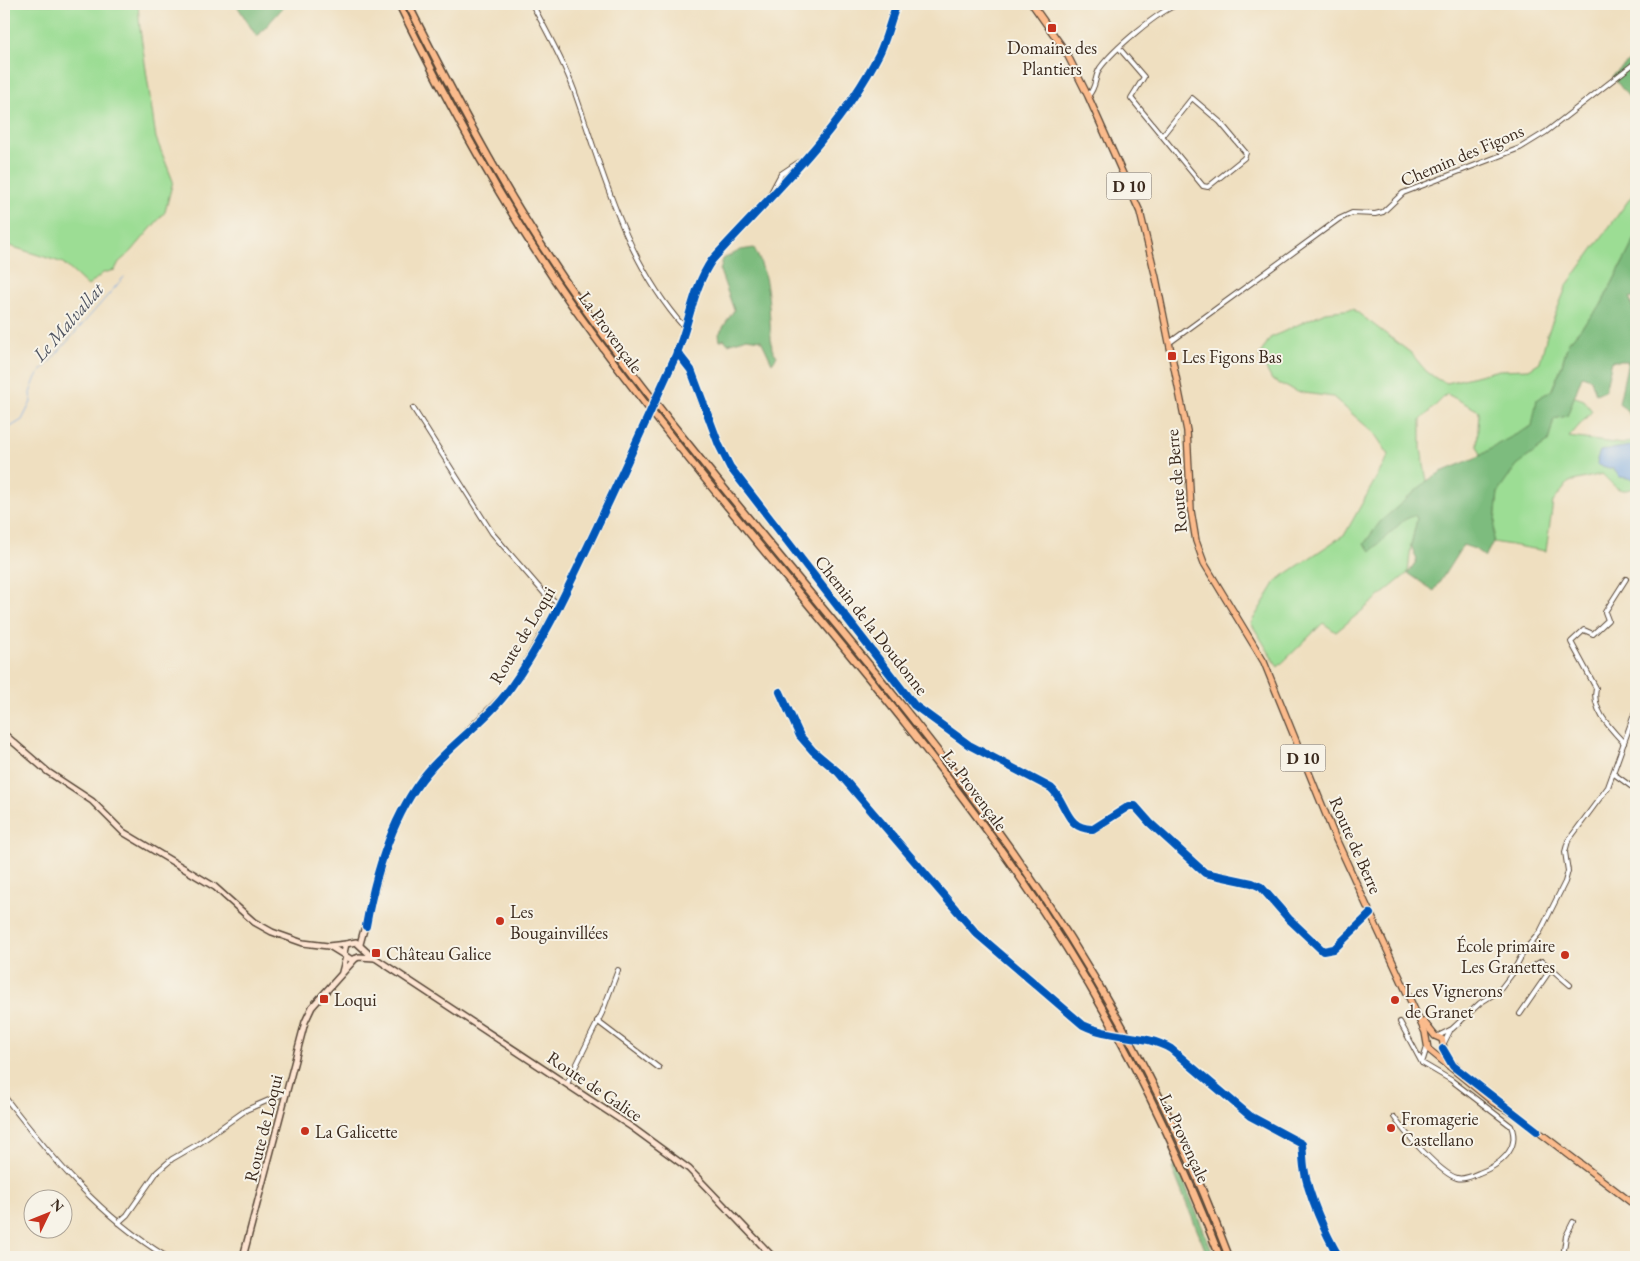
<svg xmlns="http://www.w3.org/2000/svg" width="1640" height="1261" font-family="'EB Garamond',serif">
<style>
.green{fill:#9cdd94;stroke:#6c8459}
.forest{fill:#7dbc7e;stroke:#5c734e}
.water{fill:#76a6e0;stroke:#58687f}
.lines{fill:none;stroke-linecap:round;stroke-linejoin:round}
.stream{stroke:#76a6e0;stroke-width:1}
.street-casing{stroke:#564536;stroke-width:6}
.secondary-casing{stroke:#564536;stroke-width:8}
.primary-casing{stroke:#564536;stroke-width:8}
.highway-casing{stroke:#564536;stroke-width:9}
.street{stroke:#fff;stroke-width:4}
.secondary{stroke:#fde4d1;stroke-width:5}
.primary{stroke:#fbbb8c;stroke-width:5.5}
.highway{stroke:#fbbb8c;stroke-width:6}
.street-bridge-casing{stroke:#564536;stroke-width:6;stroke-linecap:butt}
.secondary-bridge-casing{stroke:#564536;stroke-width:8;stroke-linecap:butt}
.street-bridge{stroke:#fff;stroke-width:4}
.secondary-bridge{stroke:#fde4d1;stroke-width:5}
.cycleway-casing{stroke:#f7f3e8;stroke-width:11}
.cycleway{stroke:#0057b8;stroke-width:8}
.poi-dot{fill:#c8321e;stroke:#f7f3e8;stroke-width:2}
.labels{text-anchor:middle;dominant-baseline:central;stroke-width:4;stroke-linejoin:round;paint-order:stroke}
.shield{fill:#f7f3e8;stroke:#73665b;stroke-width:1}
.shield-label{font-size:16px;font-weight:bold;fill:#3b2a1e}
.poi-label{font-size:18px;fill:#3b2a1e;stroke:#f7f3e8;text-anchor:start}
.street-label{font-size:18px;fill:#3b2a1e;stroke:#f7f3e8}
.water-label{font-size:19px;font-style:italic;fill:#505562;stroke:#f7f3e8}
</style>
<rect width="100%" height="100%" fill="#f7f3e8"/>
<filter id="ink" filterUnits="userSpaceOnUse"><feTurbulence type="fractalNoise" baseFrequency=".02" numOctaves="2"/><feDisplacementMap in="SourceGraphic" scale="10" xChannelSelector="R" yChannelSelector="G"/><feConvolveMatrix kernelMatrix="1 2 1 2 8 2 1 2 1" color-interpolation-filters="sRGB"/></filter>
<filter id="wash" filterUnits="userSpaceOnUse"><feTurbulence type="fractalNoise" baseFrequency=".0096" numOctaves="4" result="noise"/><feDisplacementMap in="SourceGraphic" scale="20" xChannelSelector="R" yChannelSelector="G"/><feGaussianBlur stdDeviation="1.12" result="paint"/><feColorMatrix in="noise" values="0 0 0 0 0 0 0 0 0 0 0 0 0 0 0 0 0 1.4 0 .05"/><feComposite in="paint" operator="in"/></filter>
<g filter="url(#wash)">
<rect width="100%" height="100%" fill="#efdfc0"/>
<g class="green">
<polygon points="4,4 138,4 140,29 156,138 173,181 165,212 131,252 119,262 115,270 103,273 88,286 63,263 4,244"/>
<path d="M 1636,190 L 1636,237 L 1601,305 L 1568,343 L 1561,368 L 1552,389 L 1584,400 L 1592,411 L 1569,437 L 1622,444 L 1636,440 L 1636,487 C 1618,495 1615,486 1602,474 L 1569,482 L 1553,502 L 1546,551 L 1493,542 L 1498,492 L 1477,446 L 1479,411 L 1447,394 L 1421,420 L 1421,449 L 1427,481 L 1411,545 L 1408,573 L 1336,632 L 1323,623 L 1278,667 L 1251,623 L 1277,580 L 1345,534 L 1389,455 L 1374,433 L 1333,397 L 1297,392 L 1272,380 L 1259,356 L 1270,338 L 1325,312 L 1353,309 L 1411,353 L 1426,371 L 1437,379 L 1447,383 L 1499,370 L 1529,369 L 1540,362 L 1547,335 L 1567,285 Z"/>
</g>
<g class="forest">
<polygon points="236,4 286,4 257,37"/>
<polygon points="1634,57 1636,58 1636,106 1612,76"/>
<polygon points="1636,237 1636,296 1630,298 1636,321 1636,422 1619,403 1628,361 1612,361 1605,390 1596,394 1591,379 1582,376 1567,416 1554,419 1548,442 1517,465 1498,492 1493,542 1485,557 1475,549 1463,545 1434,591 1408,573 1417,560 1411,545 1417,519 1415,515 1404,520 1371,551 1364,544 1380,522 1427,481 1441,472 1480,456 1498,444 1532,426 1537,399 1552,390 1561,368 1568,343 1601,305"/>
<path d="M 754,248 C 772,282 768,312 772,349 L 777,356 L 772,363 L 761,340 L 747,338 L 728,344 L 724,339 L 720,341 L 719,334 L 734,310 L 720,271 L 723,259 L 741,250 Z"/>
<polygon points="1177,1165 1210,1246 1214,1257 1208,1257 1172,1168"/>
</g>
<polygon class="water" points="1630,446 1636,448 1636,479 1620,477 1613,469 1598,465 1597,459 1600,451"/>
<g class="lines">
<polyline class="stream" points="4,431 22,420 31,402 30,393 36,377 124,277"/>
</g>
</g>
<g filter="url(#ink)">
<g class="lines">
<g class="street-casing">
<g id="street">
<path d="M 532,4 C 547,32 563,60 574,90 C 603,172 625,261 684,327"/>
<polyline points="1119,48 1144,77 1131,98 1203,186 1208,187 1244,158 1246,153 1220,122 1192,98 1162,136"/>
<path d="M 1088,96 C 1097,87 1094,77 1100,68 C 1113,50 1158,11 1179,4"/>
<polyline points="767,200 781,174 805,158"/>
<polyline points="1169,343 1339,219 1352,213 1375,214 1383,212 1403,193 1520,148 1546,132 1636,62"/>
<path d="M 677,352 L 691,370 L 719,445 L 730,467 L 914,705 L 969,745 L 1051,788 C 1067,802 1065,830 1093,829 L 1129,806 L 1135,806 L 1150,823 L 1205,873 L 1252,883 L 1261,887 L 1289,919 L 1323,951 L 1334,949 L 1370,914"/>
<polyline points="413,408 492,533 544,593 560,605"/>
<polyline points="780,692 800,736 813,751 838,772 976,933 1079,1023 1100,1031"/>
<path d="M 1624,743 C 1610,728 1591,709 1596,688 L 1571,642 L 1584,630 L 1593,634 L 1608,620 L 1605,612 L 1626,579"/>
<polyline points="1614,774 1636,790"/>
<path d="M 1515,968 C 1526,975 1533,965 1542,961 L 1570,985"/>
<polyline points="1520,1014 1551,969"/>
<polyline points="597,1021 659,1068"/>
<polyline points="1400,1022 1422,1063"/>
<polyline points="1438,1036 1452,1029 1480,1003 1499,991 1512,974 1524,951 1540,932 1565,882 1568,871 1565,852 1568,841 1608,787 1636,709"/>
<path d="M 1142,1037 L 1159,1042 L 1171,1049 L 1250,1116 L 1302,1144 C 1303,1152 1303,1159 1304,1167 C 1307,1193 1326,1235 1339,1257"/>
<polyline points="1444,1043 1450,1031"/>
<polyline points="567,1084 602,1013 618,970"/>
<path d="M 4,1096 C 52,1158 99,1216 167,1257"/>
<path d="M 1394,1117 C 1403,1131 1441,1174 1457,1178 C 1464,1180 1472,1176 1479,1173 C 1498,1166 1521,1150 1511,1126 L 1451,1080 L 1422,1063 L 1427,1047"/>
<polyline points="118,1223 127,1215 157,1172 172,1159 198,1144 246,1110 285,1093"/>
<polyline points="1563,1257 1566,1236 1573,1222"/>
</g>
</g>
<g class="secondary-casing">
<g id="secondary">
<path d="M 660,389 C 666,377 673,364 678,350 C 688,319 693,287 712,260 C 772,194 838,134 879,54 C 887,38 890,20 897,4"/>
<polyline points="4,734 48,772 92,801 123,832 215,887 254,922 272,932 303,943 328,946 346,944"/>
<polyline points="360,944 387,846 409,797 432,766 511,688 560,603 645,422"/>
<polyline points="331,947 352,960 359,957 375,958"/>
<polyline points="344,953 346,944 356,942 369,954 633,1128 689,1169 773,1257"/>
<polyline points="342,972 346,957"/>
<polyline points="243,1257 305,1022 312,1007 355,959"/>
</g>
</g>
<g class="primary-casing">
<g id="primary">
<polyline points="1032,4 1066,52 1088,96 1140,212 1156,278 1187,431 1191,511 1196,541 1204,563 1264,662 1335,837 1425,1032 1428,1049 1493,1102 1517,1116"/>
<polyline points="1424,1022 1435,1036 1442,1039 1446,1057 1465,1075"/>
<polyline points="1515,1114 1636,1206"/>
</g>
</g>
<g class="highway-casing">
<g id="highway">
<path d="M 399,4 C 450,108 505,210 572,305 C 712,503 882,677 1020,877 C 1102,995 1168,1123 1220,1257"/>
<path d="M 408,4 C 460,108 514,210 582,305 C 717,493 878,662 1012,851 C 1101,977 1175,1113 1229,1257"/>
</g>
</g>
<use href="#street" class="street"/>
<use href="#secondary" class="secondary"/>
<use href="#primary" class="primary"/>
<use href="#highway" class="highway"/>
<g class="street-bridge-casing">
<polyline id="street-bridge" points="1100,1031 1142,1037"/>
</g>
<g class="secondary-bridge-casing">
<polyline id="secondary-bridge" points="645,422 660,389"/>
</g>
<use href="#street-bridge" class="street-bridge"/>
<use href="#secondary-bridge" class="secondary-bridge"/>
<g class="cycleway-casing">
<g id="cycleway">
<path d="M 677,352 L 691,370 L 719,445 L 730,467 L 914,705 L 969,745 L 1051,788 C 1067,802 1065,830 1093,829 L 1129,806 L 1135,806 L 1150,823 L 1205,873 L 1252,883 L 1261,887 L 1289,919 L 1323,951 L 1334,949 L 1370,914"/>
<path d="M 780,692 L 800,736 L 813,751 L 838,772 L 976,933 L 1083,1025 C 1111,1039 1144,1033 1171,1049 L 1250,1116 L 1302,1144 C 1303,1152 1303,1159 1304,1167 C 1307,1193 1326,1235 1339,1257"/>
<path d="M 366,926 C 376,870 394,808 433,766 C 458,739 490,717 511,687 C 542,644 565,594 588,546 C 618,483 647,419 676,355 C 690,323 692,289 712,260 C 772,194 838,134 879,54 C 887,38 890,20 897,4"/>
<polyline points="1443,1049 1453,1066 1537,1131"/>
</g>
</g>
<use href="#cycleway" class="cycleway"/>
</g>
</g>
<g class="poi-dot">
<rect x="1047" y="23" width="10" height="10" rx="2.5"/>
<rect x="1167" y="351" width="10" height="10" rx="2.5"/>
<circle cx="500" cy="921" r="5"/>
<rect x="371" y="948" width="10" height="10" rx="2.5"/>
<circle cx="1565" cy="955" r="5"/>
<rect x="319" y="994" width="10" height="10" rx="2.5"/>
<circle cx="1395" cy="1000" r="5"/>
<circle cx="1391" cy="1128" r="5"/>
<circle cx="305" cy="1131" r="5"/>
</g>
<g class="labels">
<g class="shield">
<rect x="1106.5" y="172.5" width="45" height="27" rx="4"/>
<rect x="1280.5" y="744.5" width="45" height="27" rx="4"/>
</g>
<g class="shield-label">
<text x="1129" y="186">D 10</text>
<text x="1303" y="758">D 10</text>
</g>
<g class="poi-label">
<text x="1052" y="47" text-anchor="middle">Domaine des<tspan x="1052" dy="21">Plantiers</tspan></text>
<text x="1182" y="356">Les Figons Bas</text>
<text x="510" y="911">Les<tspan x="510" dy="21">Bougainvillées</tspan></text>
<text x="1555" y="945" text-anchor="end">École primaire<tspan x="1555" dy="21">Les Granettes</tspan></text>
<text x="386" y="953">Château Galice</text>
<text x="1405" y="990">Les Vignerons<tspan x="1405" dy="21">de Granet</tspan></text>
<text x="334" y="999">Loqui</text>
<text x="1401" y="1118">Fromagerie<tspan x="1401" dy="21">Castellano</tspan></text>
<text x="315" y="1131">La Galicette</text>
</g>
<g class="street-label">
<text transform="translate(1462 155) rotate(-23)">Chemin des Figons</text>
<text transform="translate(611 332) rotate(54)">La Provençale</text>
<text transform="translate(1176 481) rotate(-95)">Route de Berre</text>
<text transform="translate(872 625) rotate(52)">Chemin de la Doudonne</text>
<text transform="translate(522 635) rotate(-59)">Route de Loqui</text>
<text transform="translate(975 790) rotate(53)">La Provençale</text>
<text transform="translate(1356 845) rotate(66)">Route de Berre</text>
<text transform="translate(595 1086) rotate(34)">Route de Galice</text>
<text transform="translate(263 1128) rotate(-76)">Route de Loqui</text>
<text transform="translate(1185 1138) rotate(65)">La Provençale</text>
</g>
<g class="water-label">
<text transform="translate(68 322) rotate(-49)">Le Malvallat</text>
</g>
</g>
<rect width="1640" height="1261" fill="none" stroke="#f7f3e8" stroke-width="20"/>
<g transform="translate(48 1214) rotate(47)"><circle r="24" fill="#f7f3e8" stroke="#aca397"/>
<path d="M0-4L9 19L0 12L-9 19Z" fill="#c8321e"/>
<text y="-8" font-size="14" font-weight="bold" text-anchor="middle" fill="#3b2a1e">N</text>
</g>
</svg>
